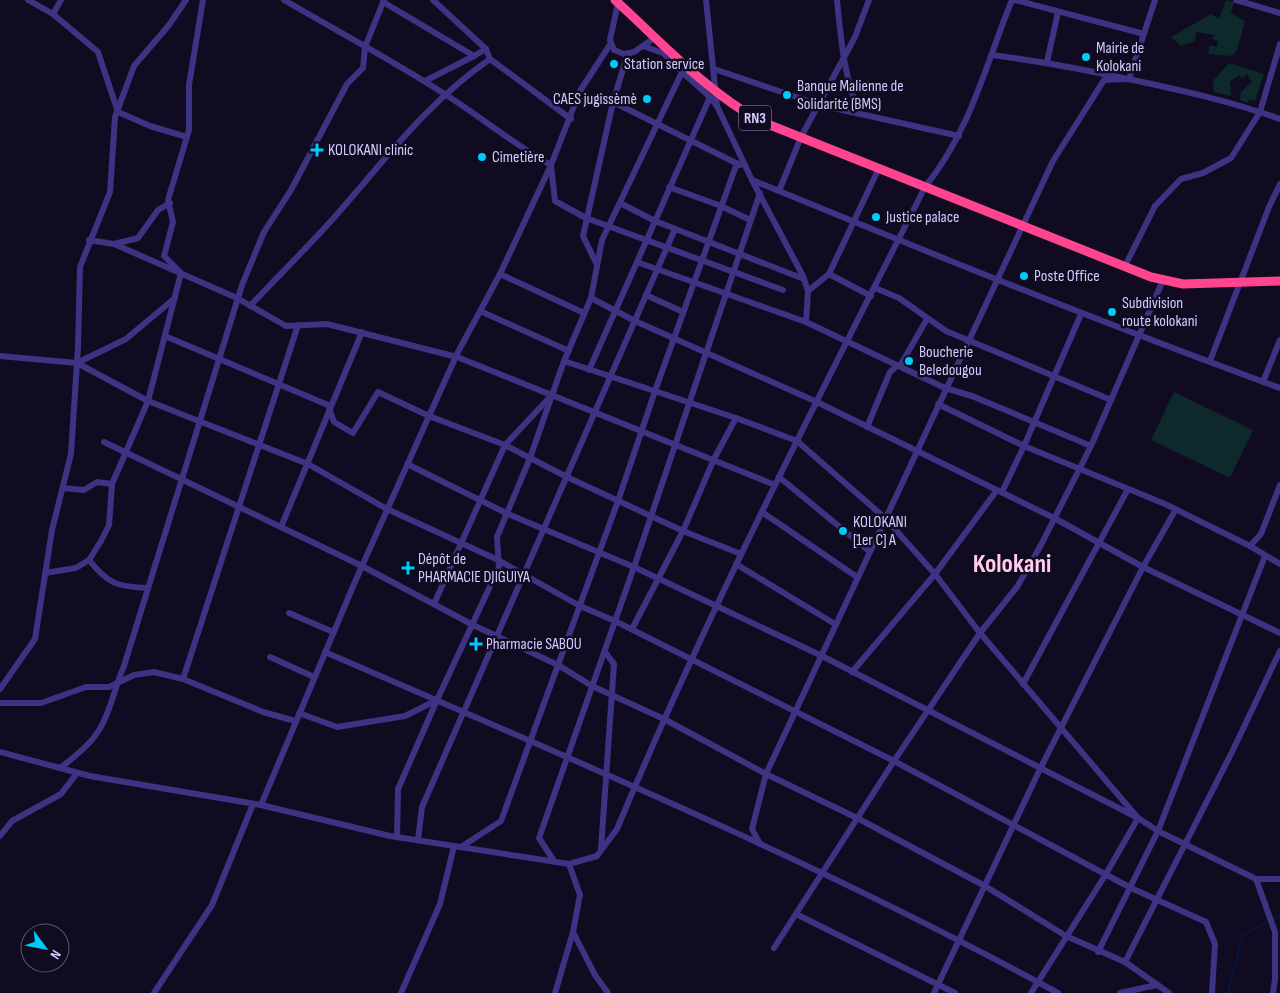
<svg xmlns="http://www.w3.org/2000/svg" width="1280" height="993" font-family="'Sofia Sans Condensed',sans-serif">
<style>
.green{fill:#0e292b}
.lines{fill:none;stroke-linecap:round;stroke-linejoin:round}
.stream{stroke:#06163f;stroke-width:2}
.minor{stroke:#3c3383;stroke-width:6}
.highway{stroke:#ff4590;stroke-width:9}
.poi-dot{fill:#00caf5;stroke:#100b20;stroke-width:2}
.labels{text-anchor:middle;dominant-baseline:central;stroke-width:5;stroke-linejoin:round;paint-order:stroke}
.shield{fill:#100b20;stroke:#9991bc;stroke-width:1}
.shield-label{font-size:15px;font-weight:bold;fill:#d4caff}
.poi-label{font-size:16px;fill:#d4caff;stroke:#100b20;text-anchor:start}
.town-label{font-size:26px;font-weight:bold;fill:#ffcce9;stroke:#100b20}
</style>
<rect width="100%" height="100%" fill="#100b20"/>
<g class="green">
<polygon points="1226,0 1234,2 1231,13 1245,21 1237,50 1232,56 1208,54 1210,45 1217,47 1218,41 1212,39 1215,35 1196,32 1195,41 1181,46 1171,37 1211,14 1219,19"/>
<polygon points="1229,63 1264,74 1255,101 1249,99 1248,103 1240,100 1241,92 1252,82 1247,74 1242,78 1239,75 1230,82 1231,96 1214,92 1213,81"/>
<polygon points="1174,392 1253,430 1230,478 1151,440"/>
</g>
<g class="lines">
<g class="stream">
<polyline points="1273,919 1280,917"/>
<polyline points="1228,993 1243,935 1268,921"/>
</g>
<g class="minor">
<polyline points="28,0 53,14 98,52 118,112 150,126 187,137"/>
<path d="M 284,0 C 337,31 392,60 443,93 C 480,116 513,144 551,165 L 555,201 L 586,218 L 783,290"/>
<polyline points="433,0 486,49 490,59 571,119"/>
<polyline points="706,0 717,106 752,180 803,276 808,291 806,322"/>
<path d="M 837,0 C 841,40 844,78 860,114"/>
<polyline points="1015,0 1144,34"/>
<polyline points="1236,0 1280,13"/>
<polyline points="383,2 474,56 486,49"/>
<polyline points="618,3 610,40 614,50 624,54 634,52 656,37"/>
<polyline points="53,14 61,0"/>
<polyline points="643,46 663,53 682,72"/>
<path d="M 992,55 C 1038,61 1082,69 1128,79 C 1180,90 1230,101 1280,119"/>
<polyline points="1047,62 1058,12"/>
<polyline points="714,69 820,105 959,136"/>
<polyline points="425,81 474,56"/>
<polyline points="613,102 740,165"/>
<polyline points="717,106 710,97 637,262 806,322 945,388 972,396 1091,446"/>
<path d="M 752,180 C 927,252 1102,323 1280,388"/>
<polyline points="669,187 721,206 750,220"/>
<polyline points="779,191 801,137 855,37 869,0"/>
<polyline points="170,203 158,210 138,238 114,244 237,298 286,326 327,324 457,357 775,485"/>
<polyline points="620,203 655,221 804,279"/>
<polyline points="89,240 114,244"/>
<polyline points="597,265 583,236 613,102 628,53"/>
<polyline points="1125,266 1155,206 1181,179 1203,173 1231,158 1260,112 1280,44"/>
<polyline points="500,274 584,313"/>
<polyline points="829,274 871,296"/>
<polyline points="875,288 899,298 946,331 1111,400"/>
<polyline points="808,291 829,274 879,168"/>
<polyline points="646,295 683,312"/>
<polyline points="175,298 126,339 77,363 148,401 308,464 387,509 498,560 580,606 615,621 894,761 1131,888 1206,922 1215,944 1212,993"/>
<polyline points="591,298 635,321 817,402 1056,519 1143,567 1280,633"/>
<path d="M 250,306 C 280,274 311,244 339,212 C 389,155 428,102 490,59"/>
<polyline points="480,311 569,351"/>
<polyline points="165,336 328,405 334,422 353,433 378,392 429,416 505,445 567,477 683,531 741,554"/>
<polyline points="0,356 77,363"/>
<polyline points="564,361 736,418 797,441 885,518 935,574 980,633 1138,818 1158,831 1256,879 1280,879"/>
<polyline points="1210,361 1269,207 1280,184"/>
<polyline points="589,370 637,262"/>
<polyline points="1263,382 1280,340"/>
<polyline points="938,404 1024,446 1165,504 1250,546 1280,564"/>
<polyline points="867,427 890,372 897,366 900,366 927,319"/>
<polyline points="104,442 362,566 473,625 558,665 592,686 664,719 766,774 857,818 985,886 1066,936 1125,962 1169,993"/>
<polyline points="407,464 508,514 634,567 820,655 1138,818 1106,874 1031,993"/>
<polyline points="779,477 869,551"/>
<polyline points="63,488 84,490 97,482 112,484"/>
<polyline points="1002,492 1024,446 1081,314"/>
<polyline points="762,512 857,577"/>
<polyline points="281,527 362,332"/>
<polyline points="1250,546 1261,534 1280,485"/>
<path d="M 89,560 C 108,584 118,587 148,588"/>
<polyline points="736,564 835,624"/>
<polyline points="45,573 76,568 89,560 101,541 109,525 112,484 148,401 181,273 164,256 173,222 168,200 189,130 189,85 203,0"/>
<polyline points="434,604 505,445 549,398"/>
<polyline points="289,613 333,632"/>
<polyline points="632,629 683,531 714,459 736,418"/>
<path d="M 325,652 C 572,759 822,864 1058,993"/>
<polyline points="270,657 314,677"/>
<polyline points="852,672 935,574 997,490"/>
<polyline points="183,679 298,325"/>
<polyline points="1023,684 1128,489"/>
<polyline points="0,689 35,639 52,530 71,454 78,347 80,267 110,192 115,117 134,66 169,25 186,0"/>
<polyline points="0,703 41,703 86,687 109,687 134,675 154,672 183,679 263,712 295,721"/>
<polyline points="299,713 337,727 405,716 437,700"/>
<path d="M 0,752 L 90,776 L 261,805 L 390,836 L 569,864 L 597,856 L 617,829 C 708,610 818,399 925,187 C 971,130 985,66 1012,0"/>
<path d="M 60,768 C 72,759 86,748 95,736 C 110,716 114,688 124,666 L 242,285 L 264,232 L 291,190 L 347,84 L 363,68 L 365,47 L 384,0"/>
<polyline points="261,805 354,584 429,416 458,352 500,274 551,165 580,91 611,43"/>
<polyline points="0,836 12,821 61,794 77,773"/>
<polyline points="397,837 398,789 437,700 499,567 497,537 530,458 564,361 591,298 602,240 682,72 710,97"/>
<polyline points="418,840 422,807 675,229"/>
<polyline points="760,844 752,829 766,774 1053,161 1104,80 1129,79 1155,0"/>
<polyline points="461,847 501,821 618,501 655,391 737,163"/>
<polyline points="601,849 614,664 605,652"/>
<polyline points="554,861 539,838 634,567 760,193"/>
<polyline points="1256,879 1275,932 1275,979 1273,993"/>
<polyline points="796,914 955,993"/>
<polyline points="573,932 595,975 608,993"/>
<polyline points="774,948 894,761 980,633 1017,587 1042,543 1091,446 1163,280"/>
<polyline points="1098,952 1158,831 1265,556"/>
<polyline points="1125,962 1232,752 1280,651"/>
<polyline points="154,993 212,905 253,804"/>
<polyline points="401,993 440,904 454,846"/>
<polyline points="555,993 573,932 580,895 569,864"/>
<polyline points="934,993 1040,769 1143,567 1176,509"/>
<polyline points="1120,993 1157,985"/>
</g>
<path class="highway" d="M 615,0 C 660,41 707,92 760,121 L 1151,277 L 1183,284 L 1280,281"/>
</g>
<g class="poi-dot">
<circle cx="1086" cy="57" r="5"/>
<circle cx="614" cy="64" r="5"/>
<circle cx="787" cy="95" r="5"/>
<circle cx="647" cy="99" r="5"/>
<path d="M314.5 142.5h5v5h5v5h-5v5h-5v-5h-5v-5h5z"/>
<circle cx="482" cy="157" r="5"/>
<circle cx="876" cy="217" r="5"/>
<circle cx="1024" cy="276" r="5"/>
<circle cx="1112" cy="312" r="5"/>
<circle cx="909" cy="361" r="5"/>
<circle cx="843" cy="531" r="5"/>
<path d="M405.5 560.5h5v5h5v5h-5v5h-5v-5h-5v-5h5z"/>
<path d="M473.5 636.5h5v5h5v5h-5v5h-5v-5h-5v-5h5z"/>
</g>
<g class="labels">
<rect class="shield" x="739" y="105.5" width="32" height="25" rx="4"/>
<g class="shield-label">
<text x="755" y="118">RN3</text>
</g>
<g class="poi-label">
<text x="1096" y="48">Mairie de<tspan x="1096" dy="18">Kolokani</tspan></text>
<text x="624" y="64">Station service</text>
<text x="797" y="86">Banque Malienne de<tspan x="797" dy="18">Solidarité (BMS)</tspan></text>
<text x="637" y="99" text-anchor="end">CAES jugissèmè</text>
<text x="328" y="150">KOLOKANI clinic</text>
<text x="492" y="157">Cimetière</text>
<text x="886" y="217">Justice palace</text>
<text x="1034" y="276">Poste Office</text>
<text x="1122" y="303">Subdivision<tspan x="1122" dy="18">route kolokani</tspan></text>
<text x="919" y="352">Boucherie<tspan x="919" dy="18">Beledougou</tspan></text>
<text x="853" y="522">KOLOKANI<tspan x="853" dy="18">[1er C] A</tspan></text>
<text x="418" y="559">Dépôt de<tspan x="418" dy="18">PHARMACIE DJIGUIYA</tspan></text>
<text x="486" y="644">Pharmacie SABOU</text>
</g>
<g class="town-label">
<text x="1012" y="564">Kolokani</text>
</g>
</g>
<g transform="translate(45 948) rotate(122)"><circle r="24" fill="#100b20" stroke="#5e5779"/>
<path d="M0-4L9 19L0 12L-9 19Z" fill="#00caf5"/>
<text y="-8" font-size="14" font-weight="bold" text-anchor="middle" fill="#d4caff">N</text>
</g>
</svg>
